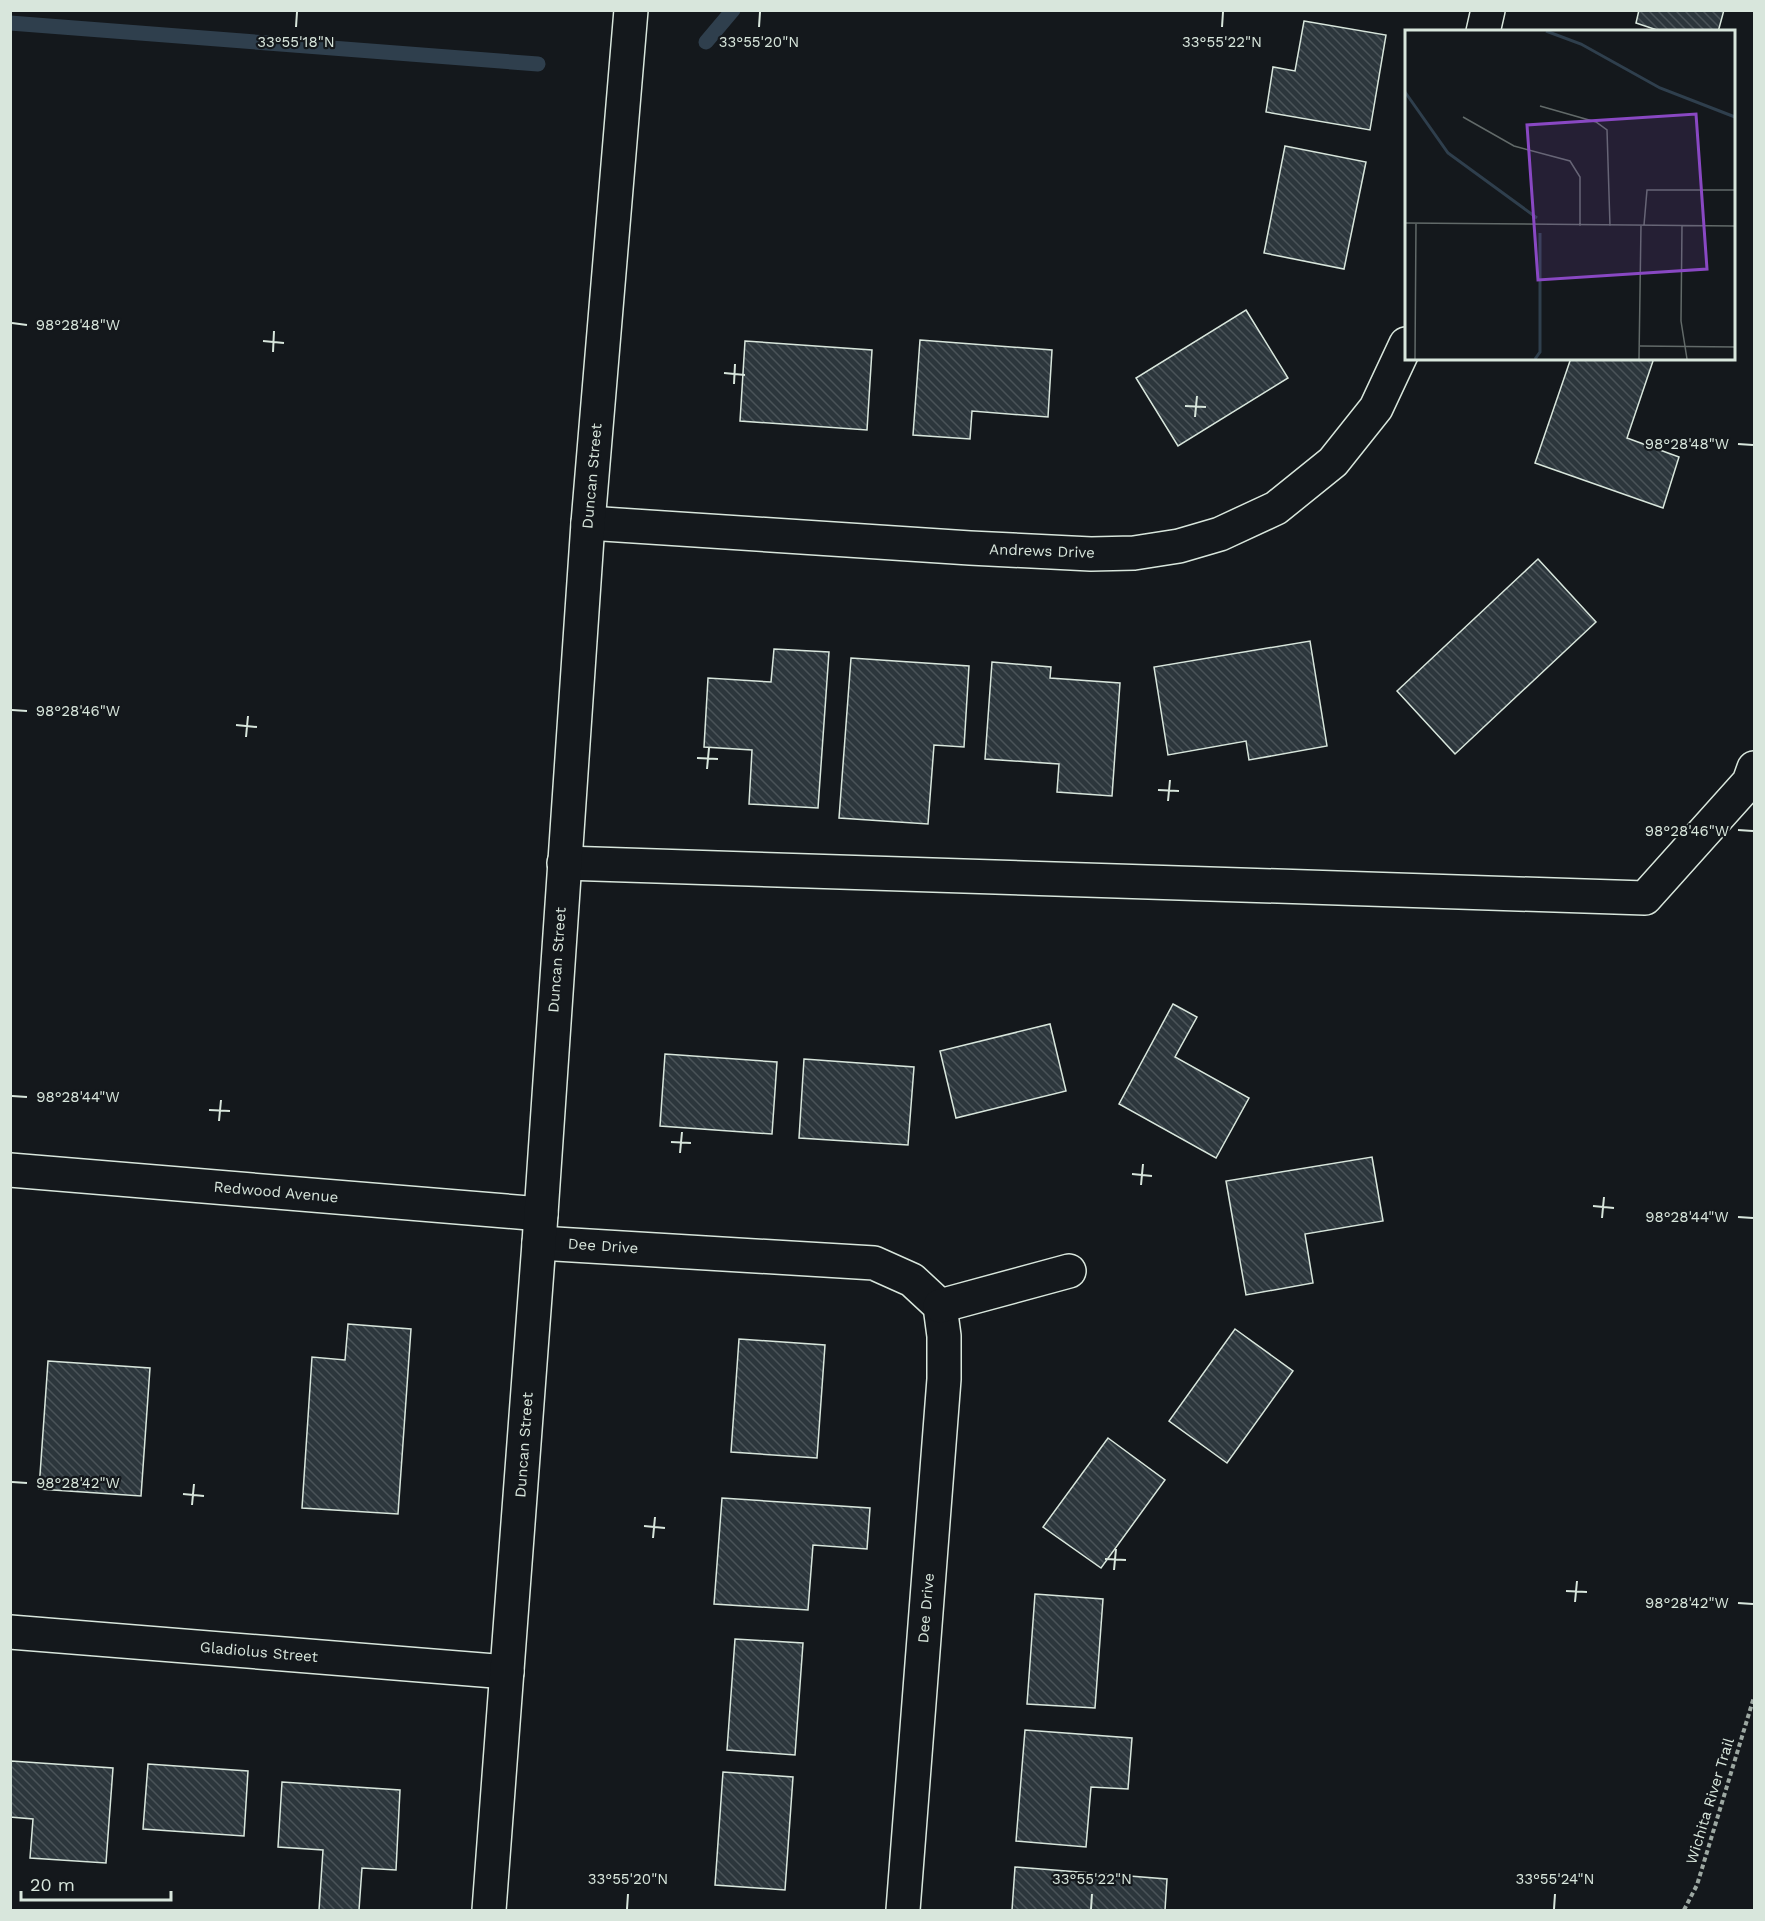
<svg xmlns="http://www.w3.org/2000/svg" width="1765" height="1921" font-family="'Work Sans',sans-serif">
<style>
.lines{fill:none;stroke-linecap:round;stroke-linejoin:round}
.stream{stroke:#2f3f4d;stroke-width:15}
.building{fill:url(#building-back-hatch);stroke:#d8e6dc;stroke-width:1.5}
.minor-casing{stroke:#d8e6dc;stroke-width:36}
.path{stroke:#9da8a2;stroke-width:4;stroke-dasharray:4.5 3;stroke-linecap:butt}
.minor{stroke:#14181c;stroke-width:33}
.ticks{fill:none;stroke:#d8e6dc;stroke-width:2}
.labels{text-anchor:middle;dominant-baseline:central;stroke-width:4.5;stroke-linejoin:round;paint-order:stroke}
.street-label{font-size:15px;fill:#d8e6dc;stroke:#14181c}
.inset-river{fill:none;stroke:#2f3f4d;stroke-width:3}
.inset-road{fill:none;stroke:#626a69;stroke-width:1.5}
.view{fill:#8948c3;fill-opacity:0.15;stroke:#8948c3;stroke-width:3}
.inset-edge{fill:none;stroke:#d8e6dc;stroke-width:3}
.ticks-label{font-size:15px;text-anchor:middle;fill:#d8e6dc;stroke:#14181c;stroke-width:4.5;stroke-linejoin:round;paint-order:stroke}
</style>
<defs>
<pattern id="building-back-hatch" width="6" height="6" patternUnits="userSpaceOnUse" patternTransform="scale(1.5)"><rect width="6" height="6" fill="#2c363c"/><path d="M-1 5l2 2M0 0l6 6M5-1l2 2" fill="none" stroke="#4a5358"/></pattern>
</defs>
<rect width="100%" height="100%" fill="#14181c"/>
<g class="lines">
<g class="stream">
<polyline points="10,23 538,64"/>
<polyline points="706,42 733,10"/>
</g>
</g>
<g class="building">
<polygon points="1639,10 1724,10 1718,32 1663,32 1636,23"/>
<polygon points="1304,21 1386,35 1370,130 1266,112 1273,67 1295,71"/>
<polygon points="1285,146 1366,162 1344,269 1264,253"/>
<polygon points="1246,310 1288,378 1178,446 1136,378"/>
<polygon points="920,340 1052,350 1048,417 972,411 970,439 913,435"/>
<polygon points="745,341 872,350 867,430 740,421"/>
<polygon points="1571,358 1654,358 1627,438 1679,457 1663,508 1535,463"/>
<polygon points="1538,559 1596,622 1455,754 1397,691"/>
<polygon points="1310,641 1327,746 1249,760 1246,741 1168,755 1154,667"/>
<polygon points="774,649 829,652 818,808 749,804 752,750 704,747 708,678 771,682"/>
<polygon points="851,658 969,666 964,747 934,745 928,824 839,818"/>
<polygon points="992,662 1051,667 1050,678 1120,683 1112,796 1057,792 1059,764 985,759"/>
<polygon points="1173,1004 1197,1017 1175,1057 1249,1098 1216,1158 1119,1104"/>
<polygon points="1050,1024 1066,1091 956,1118 940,1051"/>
<polygon points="665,1054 777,1062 772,1134 660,1126"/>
<polygon points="804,1059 914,1067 908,1145 799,1138"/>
<polygon points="1372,1157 1383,1221 1305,1234 1313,1283 1246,1295 1226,1181"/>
<polygon points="348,1324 411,1329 398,1514 302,1508 312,1357 345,1360"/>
<polygon points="1235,1329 1293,1371 1227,1463 1169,1421"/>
<polygon points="739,1339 825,1345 817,1458 731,1452"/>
<polygon points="48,1361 150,1368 141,1496 39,1489"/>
<polygon points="1108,1438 1165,1480 1101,1568 1043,1527"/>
<polygon points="722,1498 870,1508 867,1549 813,1545 808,1610 714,1604"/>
<polygon points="1035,1594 1103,1599 1095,1708 1027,1704"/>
<polygon points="735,1639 803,1643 795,1755 727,1750"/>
<polygon points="1025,1730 1132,1738 1128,1789 1091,1787 1086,1847 1016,1841"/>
<polygon points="11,1761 113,1768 106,1863 30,1858 33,1819 10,1817"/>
<polygon points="148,1764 248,1771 244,1836 143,1829"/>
<polygon points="723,1772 793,1777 785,1890 715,1885"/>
<polygon points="282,1782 400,1790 396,1870 362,1868 359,1910 319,1910 323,1850 278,1847"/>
<polygon points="1015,1867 1167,1879 1165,1910 1012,1910"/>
</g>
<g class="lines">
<g class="minor-casing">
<g id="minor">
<polyline points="1483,32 1488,10"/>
<polyline points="588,523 970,548 1091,554 1134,553 1179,546 1220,534 1276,508 1333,462 1376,408 1406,344"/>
<polyline points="564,863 1645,898 1749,782 1754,768"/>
<polyline points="10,1170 541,1214"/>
<polyline points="539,1243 874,1263 912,1280 940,1306 944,1336 944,1379 903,1910"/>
<polyline points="940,1306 1069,1271"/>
<polyline points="10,1632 507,1672"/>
<polyline points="489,1910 539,1243 588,523 631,10"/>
</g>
</g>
<polyline class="path" points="1684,1910 1697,1885 1754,1697"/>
<use href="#minor" class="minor"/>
</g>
<path class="ticks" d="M 296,27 L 297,12M 759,27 L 760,12M 1222,27 L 1223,12M 12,323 L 27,325M 263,341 L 284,343M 273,352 L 274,331M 724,373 L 745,375M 734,384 L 735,364M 1185,406 L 1206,407M 1195,417 L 1197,396M 1738,444 L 1753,445M 12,710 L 27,711M 236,725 L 257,727M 246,737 L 248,716M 697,758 L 718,759M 707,769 L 709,748M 1158,790 L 1179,791M 1168,801 L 1170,780M 1738,830 L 1753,831M 12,1096 L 27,1097M 209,1110 L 230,1111M 219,1121 L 221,1100M 671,1142 L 691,1143M 680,1153 L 682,1132M 1132,1174 L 1152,1176M 1141,1185 L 1143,1164M 1593,1206 L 1614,1208M 1738,1217 L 1753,1218M 1602,1218 L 1604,1197M 12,1482 L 27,1483M 183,1494 L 204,1496M 192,1505 L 194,1484M 644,1526 L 665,1528M 653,1538 L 655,1517M 1105,1559 L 1126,1560M 1114,1570 L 1116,1549M 1566,1591 L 1587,1592M 1575,1602 L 1577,1581M 1738,1603 L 1753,1604M 627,1909 L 628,1894M 1091,1909 L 1092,1894M 1554,1909 L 1555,1894"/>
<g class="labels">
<g class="street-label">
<text transform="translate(592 476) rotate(-85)">Duncan Street</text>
<text transform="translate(1042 551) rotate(2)">Andrews Drive</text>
<text transform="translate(557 960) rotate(-86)">Duncan Street</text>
<text transform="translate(276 1192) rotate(5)">Redwood Avenue</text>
<text transform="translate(603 1246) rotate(4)">Dee Drive</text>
<text transform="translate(524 1445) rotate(-86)">Duncan Street</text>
<text transform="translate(926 1608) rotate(-85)">Dee Drive</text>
<text transform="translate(259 1652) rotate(5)">Gladiolus Street</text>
<text transform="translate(1710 1801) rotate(-73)">Wichita River Trail</text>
</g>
</g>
<g transform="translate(1405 30)">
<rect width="330" height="330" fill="#14181c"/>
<path class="inset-river" d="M 141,1 L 176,14 L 255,58 L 330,87M 0,62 L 43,123 L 132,188M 130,329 L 135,322 L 135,203"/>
<path class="inset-road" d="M 135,76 L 191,92 L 202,100 L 205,196M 58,87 L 109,116 L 165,131 L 175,147 L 175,196M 0,193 L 330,196M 239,195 L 242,160 L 330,160M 277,196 L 276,291 L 282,329M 235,316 L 330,317M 10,329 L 11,193M 234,329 L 236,195"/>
<path class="view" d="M 291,84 L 302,239 L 133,250 L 122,95 Z"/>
<rect width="330" height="330" class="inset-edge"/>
</g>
<g class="ticks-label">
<text x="296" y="47">33°55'18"N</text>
<text x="759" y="47">33°55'20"N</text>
<text x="1222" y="47">33°55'22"N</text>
<text x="78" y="330">98°28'48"W</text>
<text x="1687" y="449">98°28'48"W</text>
<text x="78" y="716">98°28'46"W</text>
<text x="1687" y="836">98°28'46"W</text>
<text x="78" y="1102">98°28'44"W</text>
<text x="1687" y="1222">98°28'44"W</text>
<text x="78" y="1488">98°28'42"W</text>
<text x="1687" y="1608">98°28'42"W</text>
<text x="628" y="1884">33°55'20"N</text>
<text x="1092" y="1884">33°55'22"N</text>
<text x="1555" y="1884">33°55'24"N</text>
</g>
<rect width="1765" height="1921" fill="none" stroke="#d8e6dc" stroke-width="24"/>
<path d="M21 1891v9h150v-9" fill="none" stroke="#d8e6dc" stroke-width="3"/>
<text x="30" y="1891" font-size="18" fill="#d8e6dc" stroke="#14181c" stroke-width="4.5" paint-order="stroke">20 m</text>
</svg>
